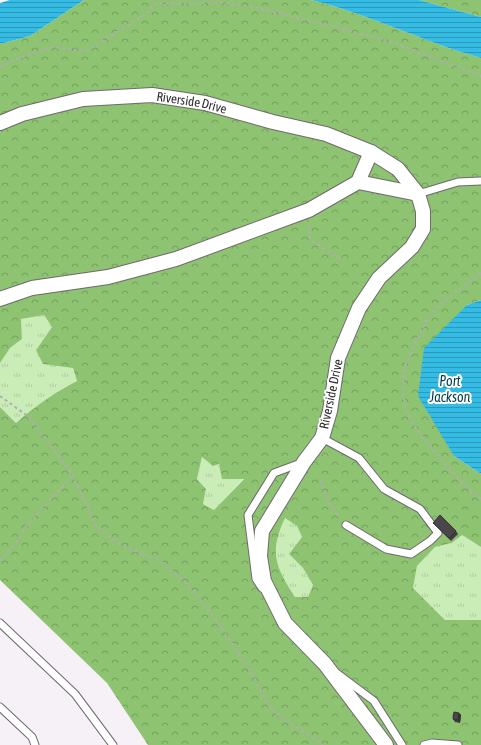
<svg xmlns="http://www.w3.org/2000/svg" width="481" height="745" font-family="'Asap Condensed',sans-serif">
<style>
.grass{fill:url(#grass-tufts)}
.forest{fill:url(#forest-crowns);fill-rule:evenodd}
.water{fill:url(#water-rules)}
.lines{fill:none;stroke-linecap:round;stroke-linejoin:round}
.lane-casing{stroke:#6e696f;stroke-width:9}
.street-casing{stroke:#6e696f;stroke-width:16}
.path{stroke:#b1acb1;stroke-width:2;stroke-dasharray:3 3;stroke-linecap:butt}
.lane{stroke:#fff;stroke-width:7}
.street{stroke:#fff;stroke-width:14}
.wall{fill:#403c40}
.shaded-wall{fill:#343134}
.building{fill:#4b464b;stroke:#343134}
.labels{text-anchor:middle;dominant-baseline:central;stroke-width:4;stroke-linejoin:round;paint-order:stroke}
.street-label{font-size:13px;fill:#2f2d2f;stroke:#fff}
.water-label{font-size:14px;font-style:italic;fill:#003b4c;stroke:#fff}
</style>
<defs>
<pattern id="grass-tufts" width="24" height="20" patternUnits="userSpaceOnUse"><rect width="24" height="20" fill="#caedb8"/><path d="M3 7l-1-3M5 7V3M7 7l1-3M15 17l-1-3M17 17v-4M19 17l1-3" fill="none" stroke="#aecc9e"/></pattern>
<pattern id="forest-crowns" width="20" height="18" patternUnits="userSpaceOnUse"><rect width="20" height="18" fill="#8ec471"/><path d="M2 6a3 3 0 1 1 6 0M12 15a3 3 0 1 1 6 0" fill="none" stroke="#74a05d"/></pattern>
<pattern id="water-rules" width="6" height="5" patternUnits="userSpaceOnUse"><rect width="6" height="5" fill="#34bce5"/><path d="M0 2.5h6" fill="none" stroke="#2c99ba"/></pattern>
</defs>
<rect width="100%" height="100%" fill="#f6f0f7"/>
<g class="grass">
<path d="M 44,315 L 52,327 L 36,350 L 73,368 L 77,381 C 54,393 35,406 16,423 L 0,407 L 0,363 L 10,348 L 22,339 L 21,318 Z"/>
<polygon points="202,457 244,478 214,510 203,504 206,489 197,479"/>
<path d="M 285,517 L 297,526 L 302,537 L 289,554 L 303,568 L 313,585 L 308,597 L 295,597 C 275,566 269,552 285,517 Z"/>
<polygon points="462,535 481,547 481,620 445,620 413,588 417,566 435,547 452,543"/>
</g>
<g class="forest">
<path d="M 84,0 L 311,0 C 369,14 423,42 481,58 L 481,300 L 467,305 L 454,456 L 481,474 L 481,547 L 462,535 L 452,543 L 435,547 L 417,566 L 413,588 L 445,620 L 481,620 L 481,745 L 148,745 L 107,683 L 0,580 L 0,407 L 16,423 C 35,406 54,393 77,381 L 73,368 L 43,364 L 36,350 L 52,327 L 44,315 L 21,319 L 22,339 L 10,348 L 0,363 L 0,44 L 30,36 ZM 202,457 L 213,466 L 219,464 L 222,479 L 244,479 L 214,510 L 203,504 L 206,489 L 197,479 ZM 285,518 L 297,526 L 302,537 L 289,554 L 303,568 L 313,585 L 308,597 L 295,597 C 275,566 269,552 285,518 Z"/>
<polygon points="419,0 481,0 481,17"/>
</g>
<g class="water">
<polygon points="10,0 84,0 30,36 0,44 0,3"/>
<path d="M 311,0 L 419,0 L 481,17 L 481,58 C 423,42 369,14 311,0 Z"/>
<polygon points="481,300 481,474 454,456 418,396 424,348 467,305"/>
</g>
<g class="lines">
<g class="lane-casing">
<g id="lane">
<polyline points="418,194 458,182 481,181"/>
<polyline points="322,438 359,458 384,489 420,509 438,533 430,541 411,554 386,549 346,525"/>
<polyline points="262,588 256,579 248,515 274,473 301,463"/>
<polyline points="0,623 75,694 113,745"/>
<polyline points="338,674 374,701 402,745"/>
<polyline points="0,707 32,737 35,745"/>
<polyline points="424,745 432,743 458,745"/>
</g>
</g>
<g class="street-casing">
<g id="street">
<path id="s1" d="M 0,123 L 22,114 L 83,99 L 152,95 L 205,103 L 273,122 L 326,134 L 371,152 L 398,169 L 418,194 L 423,211 L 423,229 L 412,247 L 379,278 L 359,308 L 338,358 L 330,411 L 322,438 L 304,462 L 262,531 L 260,556 L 264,581 L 285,623 L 325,664 L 386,745"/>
<polyline points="358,182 418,194"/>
<polyline points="0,299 32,288 108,277 176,259 309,210 358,182 371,152"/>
</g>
</g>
<g class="path">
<polyline points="0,67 17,59 52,47 87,51 149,12 153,4 222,3 253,7 386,40 481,76"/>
<polyline points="309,224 310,239 344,262"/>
<polyline points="481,273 441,303 427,319 406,363 403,380 403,395 408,415 422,437 466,487 481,499"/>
<polyline points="0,396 29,417 73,475 96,526 121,545 160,561 186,583 213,616 233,645 255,679 271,710 323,745"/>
<polyline points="321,480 328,502 340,517"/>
<polyline points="0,561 15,544 30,521 73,475"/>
</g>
<use href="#lane" class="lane"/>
<use href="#street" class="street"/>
</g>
<g class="wall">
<polygon points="433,523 456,531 458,534 451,541"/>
<polygon points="459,713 461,715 460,723 455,722 453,719"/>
</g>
<polygon class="shaded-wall" points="459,713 461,715 460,723 458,720"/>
<g class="building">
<polygon points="440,515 456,531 449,538 433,523"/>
<polygon points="454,712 459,713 458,720 453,719"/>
</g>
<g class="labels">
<g class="street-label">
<text stroke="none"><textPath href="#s1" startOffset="196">Riverside Drive</textPath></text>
<text transform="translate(331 394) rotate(-78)">Riverside Drive</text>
</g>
<g class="water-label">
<text x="450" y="381">Port<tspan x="450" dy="16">Jackson</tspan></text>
</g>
</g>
</svg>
